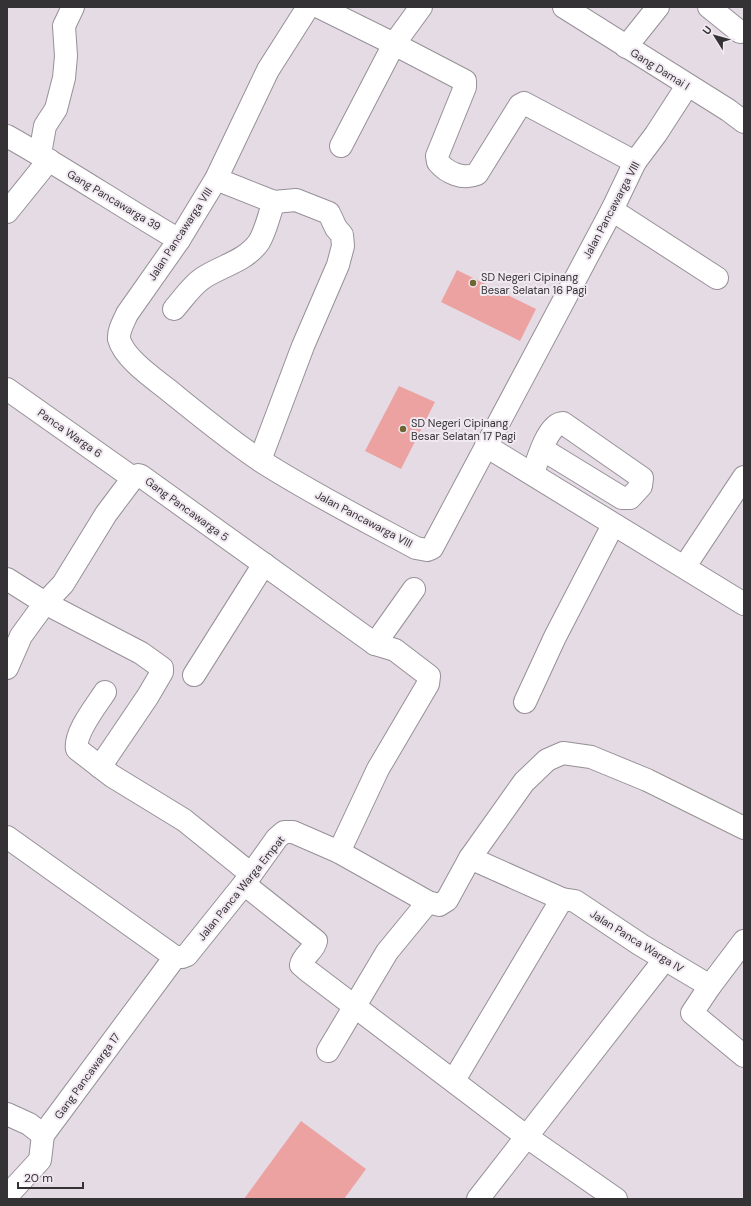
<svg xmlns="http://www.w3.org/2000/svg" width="751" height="1206" font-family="'DM Sans',sans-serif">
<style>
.green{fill:#eca2a1}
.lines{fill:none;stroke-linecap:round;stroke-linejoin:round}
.minor-casing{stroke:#979097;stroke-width:24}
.minor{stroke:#fff;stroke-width:22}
.poi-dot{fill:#6e6532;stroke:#f1e9f1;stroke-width:1.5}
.labels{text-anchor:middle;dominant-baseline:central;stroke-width:4;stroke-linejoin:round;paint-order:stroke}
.street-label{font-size:11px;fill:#353235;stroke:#f1e9f1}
.poi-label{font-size:11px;fill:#353235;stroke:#f1e9f1;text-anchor:start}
</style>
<rect width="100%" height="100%" fill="#e4dbe4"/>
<g class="green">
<polygon points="457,270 536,309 520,341 441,302"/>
<polygon points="399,386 435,402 401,469 365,451"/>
<polygon points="301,1121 366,1169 344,1199 244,1199"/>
</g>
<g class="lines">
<g class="minor-casing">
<g id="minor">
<path d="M 308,7 L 268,70 L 216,179 L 179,240 L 127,314 C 124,321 118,331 119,339 C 124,358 153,378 167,389 C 198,414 228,439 261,461 C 311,493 364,520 416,548 L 427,550 L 432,548 L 612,210 L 635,162 L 656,134 L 687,86"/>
<polyline points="319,7 394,44 421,7"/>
<polyline points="564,7 728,110 744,122"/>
<polyline points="709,7 740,32"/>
<polyline points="626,47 658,7"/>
<path d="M 7,136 C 66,169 121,206 179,240"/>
<path d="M 341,146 L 394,44 L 465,81 L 465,87 L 437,156 L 438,162 C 447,173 463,180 477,174 L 520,105 L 524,103 L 635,162"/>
<polyline points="40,154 45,126 56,109 64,78 66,56 64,26 73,7"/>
<polyline points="216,179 274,202 296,200 329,213 336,228 342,235 343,246 338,265 303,346 260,460"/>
<polyline points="612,210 717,278"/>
<polyline points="7,212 49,160"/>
<path d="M 174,309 C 183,299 191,286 203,278 C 221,266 246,261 259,242 C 266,231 269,214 274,202"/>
<polyline points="7,389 133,478"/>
<polyline points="486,446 744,604"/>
<path d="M 533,474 C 537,461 548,423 563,423 L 642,478 L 641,486 L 630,498 L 622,498 L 542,449"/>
<polyline points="685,566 744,477"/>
<polyline points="7,579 45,603 141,653 162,668 162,672 148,696 100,767"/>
<polyline points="375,644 414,589"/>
<polyline points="7,668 21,636 45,603 63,584 106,514 133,478 138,475 141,476 375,644 395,650 429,676 428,684 378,769 339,852"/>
<polyline points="194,675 264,564"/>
<path d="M 105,692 C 96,706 74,733 77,749 L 112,776 L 184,820 L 251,874"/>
<polyline points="525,702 555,637 613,525"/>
<polyline points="7,837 175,957 182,957 187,955 244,884 277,838 284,832 293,832 339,852 428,902 439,905 447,900 470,858 524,782 547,760 563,753 591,757 647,780 744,828"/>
<polyline points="470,858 562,899 575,901 641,945 710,986 692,1013 744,1056"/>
<path d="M 244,884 L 316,941 C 314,951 303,955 301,965 L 308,971 L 527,1137 L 616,1199"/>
<polyline points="710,986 744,941"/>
<polyline points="328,1051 387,952 428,902"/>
<polyline points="454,1080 562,899"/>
<polyline points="7,1114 29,1124 43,1135"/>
<polyline points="7,1196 40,1160 43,1135 175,957"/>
<polyline points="478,1199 665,959"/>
</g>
</g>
<use href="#minor" class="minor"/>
</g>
<g class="poi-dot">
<circle cx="473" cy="283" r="4"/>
<circle cx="403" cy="429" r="4"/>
</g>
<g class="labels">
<g class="street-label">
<text transform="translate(660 69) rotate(32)">Gang Damai I</text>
<text transform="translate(114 200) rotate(31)">Gang Pancawarga 39</text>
<text transform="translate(611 210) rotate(-62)">Jalan Pancawarga VIII</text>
<text transform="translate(180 234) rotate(-57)">Jalan Pancawarga VIII</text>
<text transform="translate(70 433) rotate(35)">Panca Warga 6</text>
<text transform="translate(187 509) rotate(36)">Gang Pancawarga 5</text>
<text transform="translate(364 519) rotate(28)">Jalan Pancawarga VIII</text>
<text transform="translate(241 888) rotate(-51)">Jalan Panca Warga Empat</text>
<text transform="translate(637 941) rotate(32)">Jalan Panca Warga IV</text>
<text transform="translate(87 1076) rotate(-54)">Gang Pancawarga 17</text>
</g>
<g class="poi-label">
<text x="481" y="277">SD Negeri Cipinang<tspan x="481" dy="13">Besar Selatan 16 Pagi</tspan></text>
<text x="411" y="423">SD Negeri Cipinang<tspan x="411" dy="13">Besar Selatan 17 Pagi</tspan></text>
</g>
</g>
<rect width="751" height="1206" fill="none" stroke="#353235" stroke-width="16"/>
<g transform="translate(715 36) rotate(307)" stroke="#f1e9f1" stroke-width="3" paint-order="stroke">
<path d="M0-3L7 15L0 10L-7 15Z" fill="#353235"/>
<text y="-6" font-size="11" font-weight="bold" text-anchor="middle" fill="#353235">U</text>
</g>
<path d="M18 1182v6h65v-6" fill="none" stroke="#353235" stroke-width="2"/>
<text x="24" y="1182" font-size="12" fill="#353235" stroke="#f1e9f1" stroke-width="3" paint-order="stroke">20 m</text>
</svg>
